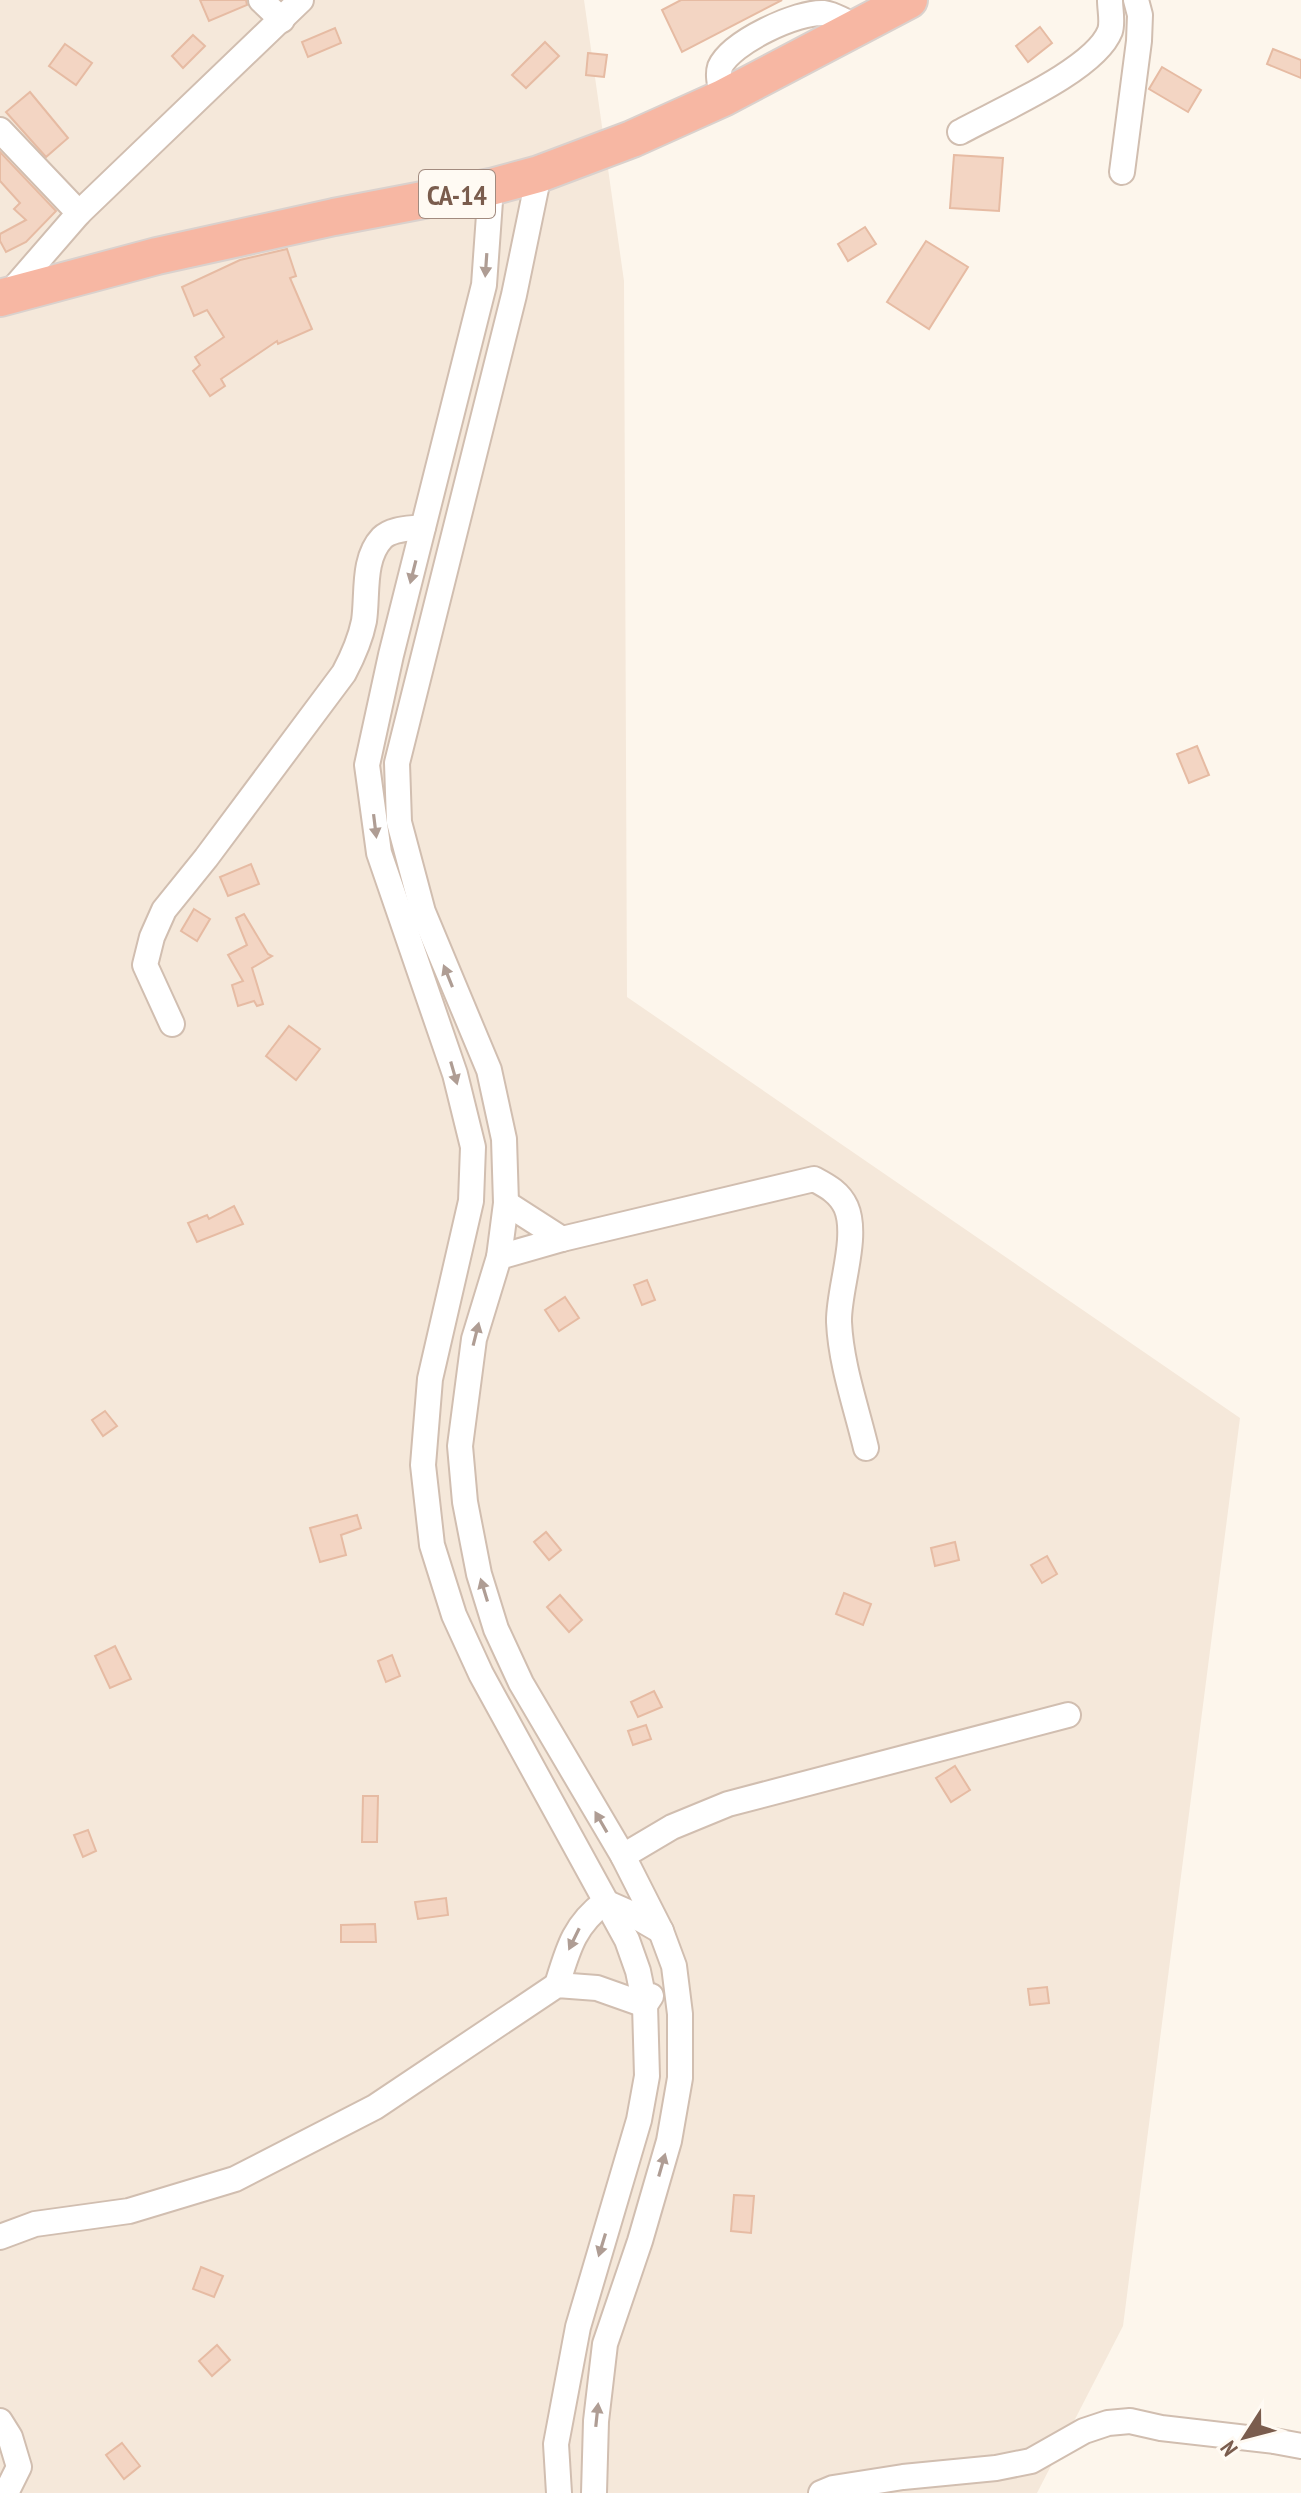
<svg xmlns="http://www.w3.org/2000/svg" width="1301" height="2493" font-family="'PT Sans Narrow',sans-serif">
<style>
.residential{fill:#f5e8da}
.building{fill:#f3d5c3;stroke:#e6bba3;stroke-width:2}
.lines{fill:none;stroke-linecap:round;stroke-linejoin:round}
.minor-casing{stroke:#d1beb0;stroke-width:28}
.highway-casing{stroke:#dad1cd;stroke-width:40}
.minor{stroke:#fff;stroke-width:24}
.highway{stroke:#f7b7a3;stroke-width:36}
.oneway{fill:#af9d94}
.labels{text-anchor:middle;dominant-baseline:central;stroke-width:6;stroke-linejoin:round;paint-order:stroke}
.shield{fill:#fffaf3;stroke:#a28b7f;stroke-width:2}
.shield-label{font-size:28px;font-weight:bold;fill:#7a5c4d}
</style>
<rect width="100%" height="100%" fill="#fdf6ec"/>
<polygon class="residential" points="0,0 584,0 624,281 627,997 1240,1418 1123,2326 1037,2493 0,2493"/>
<g class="building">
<polygon points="200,0 246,0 247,5 209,21"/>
<polygon points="681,0 782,0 682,52 662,10"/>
<polygon points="1040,27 1052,43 1028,62 1016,46"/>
<polygon points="335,28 341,43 308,57 302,42"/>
<polygon points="193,35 205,46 183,68 172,56"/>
<polygon points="545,42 559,56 526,88 512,75"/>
<polygon points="65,44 92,63 76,85 49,66"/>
<polygon points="1273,49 1301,60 1301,78 1267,64"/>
<polygon points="588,53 607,55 604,77 586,75"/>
<polygon points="1162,67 1201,90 1188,112 1149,89"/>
<polygon points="30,92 68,138 46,157 6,112"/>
<polygon points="0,152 56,211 26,242 6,252 0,241 0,234 26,220 14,209 20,203 0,181"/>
<polygon points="954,155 1003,158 999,211 950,208"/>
<polygon points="865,227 876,244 848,261 838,244"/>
<polygon points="926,241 968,267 929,329 887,302"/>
<polygon points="287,249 296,276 290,278 312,329 278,344 277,341 221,379 225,386 210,396 193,371 200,365 195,357 224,337 207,310 194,316 182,287 240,260"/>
<polygon points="1197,746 1209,775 1189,783 1177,754"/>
<polygon points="251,864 259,884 228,896 220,877"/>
<polygon points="194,909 210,919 197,941 181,931"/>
<polygon points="244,914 268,954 272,956 252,968 263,1004 257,1006 254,1001 238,1006 232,985 243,981 228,955 247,945 236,918"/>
<polygon points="289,1026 320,1049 296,1080 266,1056"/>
<polygon points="234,1206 243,1224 197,1242 188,1223 207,1215 209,1219"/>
<polygon points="647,1280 655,1300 642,1305 634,1285"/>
<polygon points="565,1297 579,1318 559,1331 545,1310"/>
<polygon points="105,1411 117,1426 103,1436 92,1420"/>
<polygon points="357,1515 361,1528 341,1535 346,1555 320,1562 310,1528"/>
<polygon points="546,1532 561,1550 549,1560 534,1542"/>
<polygon points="955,1542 959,1560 935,1566 931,1548"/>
<polygon points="1047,1556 1057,1574 1042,1583 1031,1565"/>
<polygon points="844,1593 871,1604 863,1625 836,1614"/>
<polygon points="560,1595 582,1620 569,1632 547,1607"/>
<polygon points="115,1646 131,1679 110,1688 95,1656"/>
<polygon points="392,1655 400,1676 386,1682 378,1661"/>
<polygon points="654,1691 662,1707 638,1717 631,1702"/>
<polygon points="646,1725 651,1739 633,1745 628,1731"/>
<polygon points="955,1766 970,1790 951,1802 936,1778"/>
<polygon points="363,1796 378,1796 377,1842 362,1842"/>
<polygon points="88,1830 96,1851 83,1857 74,1835"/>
<polygon points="446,1898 448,1915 418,1919 415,1902"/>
<polygon points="375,1924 376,1942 341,1942 341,1925"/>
<polygon points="1047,1987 1049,2003 1030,2005 1028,1989"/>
<polygon points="734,2195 754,2196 751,2233 731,2231"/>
<polygon points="201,2267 223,2276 214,2297 193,2289"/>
<polygon points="217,2345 230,2360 212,2376 199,2361"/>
<polygon points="122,2443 140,2466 124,2479 106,2455"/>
</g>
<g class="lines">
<g class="minor-casing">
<g id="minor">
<polyline points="261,0 282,20"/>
<path d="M 723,98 C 721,88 717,76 720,67 C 731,42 798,11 824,13 C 836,15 848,23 858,29"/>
<polyline points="0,130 79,213"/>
<path d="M 960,132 C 998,111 1095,70 1110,31 C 1113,22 1110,10 1110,0"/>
<polyline points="1122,172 1139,41 1140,15 1136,0"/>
<polyline points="539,174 514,295 397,763 399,822 423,912 489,1070 504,1139 506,1203 499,1257 474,1339 460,1446 465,1502 479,1574 496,1629 521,1683 623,1856 661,1931 674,1966 680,2014 680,2078 669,2141 640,2241 605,2344 596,2421 594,2493"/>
<polyline points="491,187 484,285 391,655 367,765 379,853 455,1074 473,1147 471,1201 430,1379 423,1465 432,1545 454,1615 481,1674 627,1940 638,1971 645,2005 647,2076 639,2120 578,2327 556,2444 559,2493"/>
<polyline points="7,296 79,213 301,0"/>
<path d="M 172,1024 L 145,965 L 152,937 L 164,910 L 206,858 L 344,673 C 353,656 360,641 364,621 C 368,595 362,559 382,538 C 392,528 410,529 423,527"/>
<polyline points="506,1203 562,1239"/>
<path d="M 499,1257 L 562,1239 L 814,1179 C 827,1186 839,1192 846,1207 C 859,1237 838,1291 839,1322 C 841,1365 856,1406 866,1448"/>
<polyline points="623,1856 672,1827 728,1804 1068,1715"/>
<path d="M 557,1985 C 568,1949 574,1925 605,1902 L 630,1913 L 661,1931"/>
<polyline points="0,2237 35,2224 129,2211 235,2179 375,2107 557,1985 597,1988 645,2005 651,1996"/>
<polyline points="0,2421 10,2437 19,2467 6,2493"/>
<polyline points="821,2493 833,2488 903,2477 996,2468 1031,2461 1084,2431 1108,2423 1130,2421 1161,2428 1274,2441 1301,2446"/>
</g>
</g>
<g class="highway-casing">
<polyline id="highway" points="0,298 157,256 334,217 491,187 539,174 632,139 723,98 909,0"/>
</g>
<use href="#minor" class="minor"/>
<use href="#highway" class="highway"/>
</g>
<defs><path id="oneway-solid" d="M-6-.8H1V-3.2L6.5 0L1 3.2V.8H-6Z" transform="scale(2)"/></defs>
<g class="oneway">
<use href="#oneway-solid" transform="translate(486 265) rotate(94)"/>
<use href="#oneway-solid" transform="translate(413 572) rotate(104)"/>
<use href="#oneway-solid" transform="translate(375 826) rotate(83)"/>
<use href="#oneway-solid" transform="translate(448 976) rotate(-112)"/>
<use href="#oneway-solid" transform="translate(454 1073) rotate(74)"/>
<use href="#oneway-solid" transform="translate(476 1334) rotate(-76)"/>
<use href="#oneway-solid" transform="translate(484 1590) rotate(-107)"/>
<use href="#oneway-solid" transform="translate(601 1822) rotate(-120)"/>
<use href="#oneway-solid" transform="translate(574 1939) rotate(116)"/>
<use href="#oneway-solid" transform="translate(662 2165) rotate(-74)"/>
<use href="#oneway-solid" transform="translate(602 2245) rotate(107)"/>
<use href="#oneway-solid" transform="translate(597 2415) rotate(-84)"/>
</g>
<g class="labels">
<rect class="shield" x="419" y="170" width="76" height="48" rx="6"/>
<g class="shield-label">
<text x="457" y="194">CA-14</text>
</g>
</g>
<g transform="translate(1245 2437) rotate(234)" stroke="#fffaf3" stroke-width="6" paint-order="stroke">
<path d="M0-6L14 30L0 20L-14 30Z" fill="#7a5c4d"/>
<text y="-12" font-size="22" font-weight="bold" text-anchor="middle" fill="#7a5c4d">N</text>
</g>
</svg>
